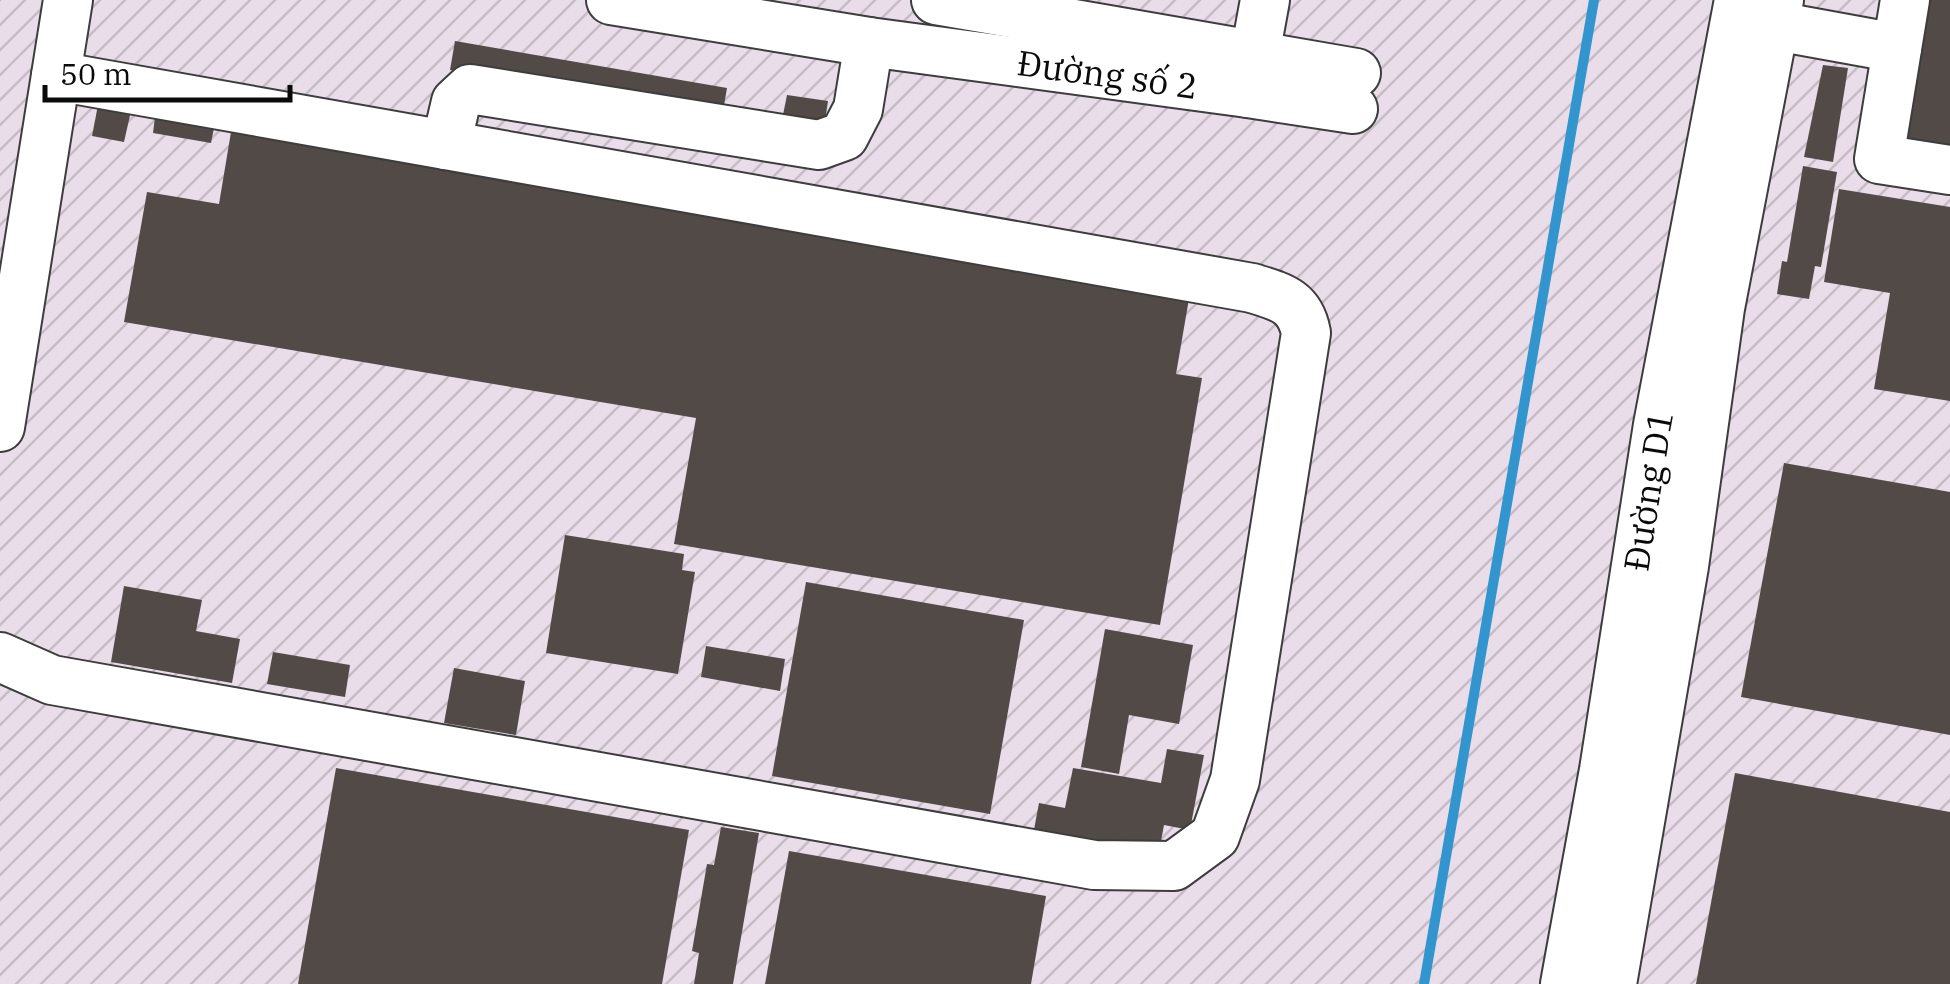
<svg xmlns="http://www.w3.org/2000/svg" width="1950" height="984" font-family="'IBM Plex Serif',serif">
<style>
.industrial{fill:url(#industrial-furrows)}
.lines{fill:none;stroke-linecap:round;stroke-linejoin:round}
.stream{stroke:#3295ce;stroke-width:10}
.building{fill:#524a46}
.minor-casing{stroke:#3d3d3d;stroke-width:52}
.minor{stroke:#fff;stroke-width:48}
.labels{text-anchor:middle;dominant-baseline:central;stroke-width:10;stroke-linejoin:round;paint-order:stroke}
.street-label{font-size:35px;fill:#0a0a0a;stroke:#fff}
</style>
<defs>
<pattern id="industrial-furrows" width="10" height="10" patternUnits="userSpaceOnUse" patternTransform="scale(2.5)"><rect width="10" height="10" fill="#e8dde9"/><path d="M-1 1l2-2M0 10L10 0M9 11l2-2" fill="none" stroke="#c6bcc6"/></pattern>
</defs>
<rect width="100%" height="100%" fill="#fff9e6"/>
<rect class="industrial" x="0" y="0" width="1950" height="984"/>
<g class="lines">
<polyline class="stream" points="1424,984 1594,0"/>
</g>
<g class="building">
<polygon points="1922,0 1950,0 1950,153 1898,145"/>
<polygon points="455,41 727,88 722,117 450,70"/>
<polygon points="1823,65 1848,68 1833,162 1804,157"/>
<polygon points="787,95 828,101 825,121 783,115"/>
<polygon points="98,105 131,111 124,142 92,136"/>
<polygon points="155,117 214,128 211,143 153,133"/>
<polygon points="231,132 1190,293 1176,374 1202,378 1160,625 674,544 696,418 124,322 147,192 219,204"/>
<polygon points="1803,166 1837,172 1821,267 1815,266 1809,299 1777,294 1782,261 1787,262"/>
<polygon points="1839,189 1950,207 1950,401 1874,389 1890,293 1824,282"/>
<polygon points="1784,463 1950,492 1950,735 1741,697"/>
<polygon points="565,535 684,554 682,570 695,572 678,674 546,653"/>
<polygon points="806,582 1024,620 990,814 772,776"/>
<polygon points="124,586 202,600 196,631 240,639 232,683 111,662"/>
<polygon points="1105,629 1193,645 1179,724 1129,715 1119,774 1081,767"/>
<polygon points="706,646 785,659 780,691 701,677"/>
<polygon points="273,652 350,665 345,697 267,684"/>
<polygon points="454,668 525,681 516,735 444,723"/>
<polygon points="1167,749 1204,755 1190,830 1164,825 1158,857 1033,835 1039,803 1065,808 1073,768 1161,783"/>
<polygon points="336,768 689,830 662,984 298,984"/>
<polygon points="1735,773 1950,812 1950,984 1696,984"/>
<polygon points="721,827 759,833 733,984 694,984 699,953 692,951 707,864 714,865"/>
<polygon points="789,851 1046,896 1031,984 765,984"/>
</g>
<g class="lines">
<g class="minor-casing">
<g id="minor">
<path id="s1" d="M 611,0 L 869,42 L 1248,93 L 1265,0"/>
<polyline points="936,0 1356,73"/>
<polyline points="1905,0 1879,159 1950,170"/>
<polyline points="1743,20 1897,48"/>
<polyline points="1248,93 1353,109"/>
<polyline points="446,145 456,102 470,89 819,145 844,136 858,109 869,42"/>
<polyline points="0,427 68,0"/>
<path d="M 0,657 L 52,680 L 1094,865 L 1174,866 L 1215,836 L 1235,780 L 1306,333 C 1300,301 1281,297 1252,288 L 56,76"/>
<path id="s2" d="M 1565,984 L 1604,770 L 1658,425 L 1739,0"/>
<polyline points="1612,984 1684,566 1720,308 1779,0"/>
</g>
</g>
<use href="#minor" class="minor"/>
</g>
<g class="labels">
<g class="street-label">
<text stroke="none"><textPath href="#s1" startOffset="502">Đường số 2</textPath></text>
<text stroke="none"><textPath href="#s2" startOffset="500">Đường D1</textPath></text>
</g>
</g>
<path d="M45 85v15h245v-15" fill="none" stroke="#0a0a0a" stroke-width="5"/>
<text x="60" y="85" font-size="30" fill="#0a0a0a" stroke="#ffffff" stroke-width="8" paint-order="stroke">50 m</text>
</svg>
